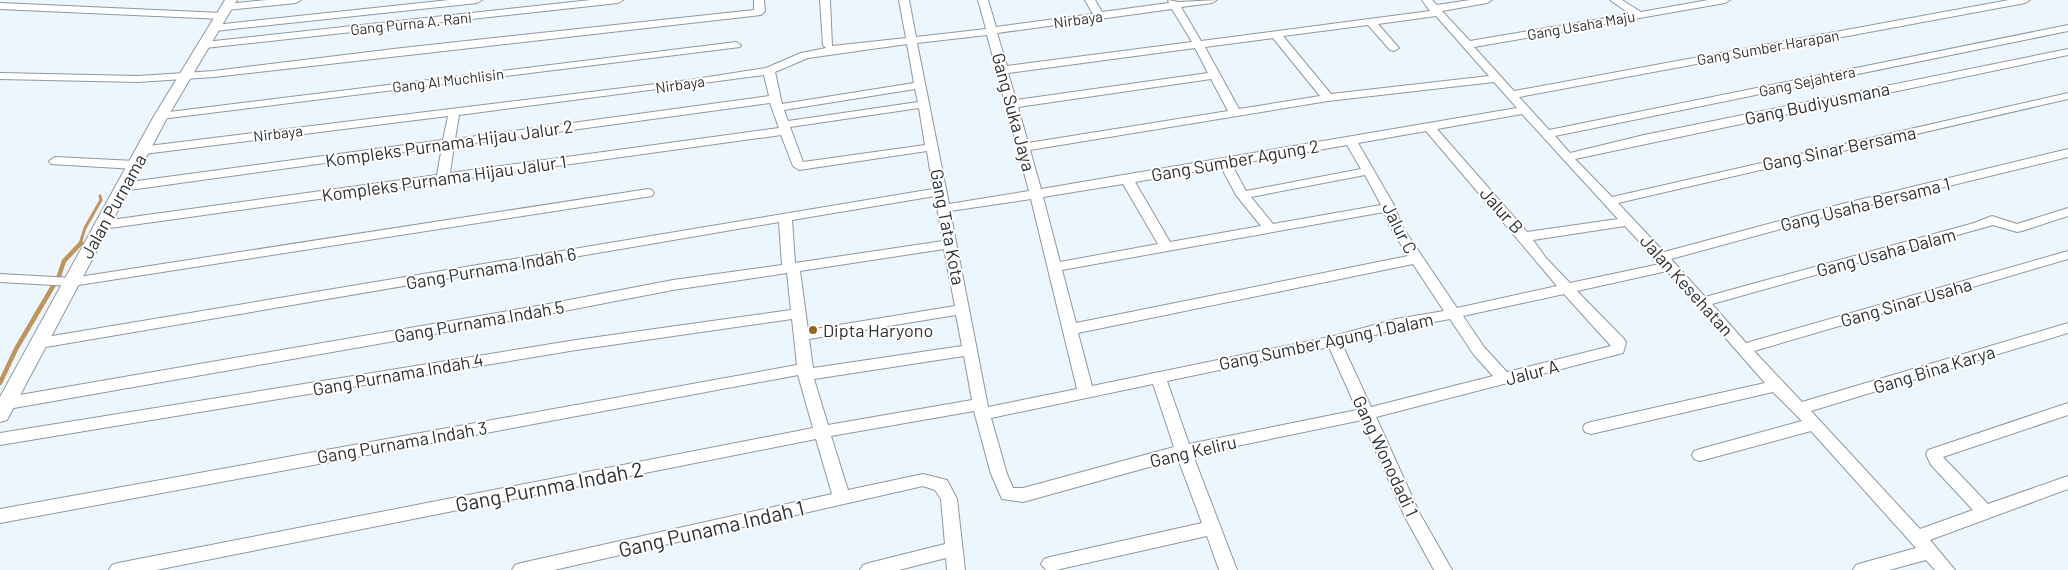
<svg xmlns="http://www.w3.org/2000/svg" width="2068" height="570" font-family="Barlow,sans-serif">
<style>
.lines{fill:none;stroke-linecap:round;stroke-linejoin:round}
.stream-far1{stroke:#c19559;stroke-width:3}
.stream{stroke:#c19559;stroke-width:4.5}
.minor-casing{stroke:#8f98a0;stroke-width:2}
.tertiary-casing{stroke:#8f98a0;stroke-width:2}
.minor{fill:#fff;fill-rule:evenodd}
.tertiary{fill:#fff;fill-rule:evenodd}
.poi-dot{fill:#976718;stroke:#fff;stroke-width:2}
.labels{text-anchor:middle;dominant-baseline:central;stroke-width:4;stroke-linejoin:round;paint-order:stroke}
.far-street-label{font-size:15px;fill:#2d3134;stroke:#fff}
.street-label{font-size:18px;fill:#2d3134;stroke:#fff}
.poi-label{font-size:18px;fill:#2d3134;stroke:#fff;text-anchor:start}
.near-street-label{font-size:21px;fill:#2d3134;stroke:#fff}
</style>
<rect width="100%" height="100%" fill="#ecf6fe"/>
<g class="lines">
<polyline class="stream-far1" points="80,244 85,228 101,200 100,196"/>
<polyline class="stream" points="0,383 16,349 59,276 64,261 81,243"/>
<g class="minor-casing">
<g id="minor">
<polygon points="267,0 301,0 296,3 227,10 222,7 227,4"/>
<polygon points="449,0 482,0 477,3 215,31 210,28 215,25"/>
<polygon points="591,0 623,0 618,3 205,48 200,45 205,42"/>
<polygon points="754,0 764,0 765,11 761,15 214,77 138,82 0,79 0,73 138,76 214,71 402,48 754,10"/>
<path d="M 820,0 L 830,0 L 832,46 L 906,38 L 899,0 L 909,0 L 916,37 L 986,29 L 978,0 L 988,0 L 996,27 L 1093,14 L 1085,0 L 1095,0 L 1102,12 L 1169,3 L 1168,0 L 1179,2 L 1217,0 L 1212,3 L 1181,7 L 1201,41 L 1430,11 L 1422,0 L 1432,0 L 1437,5 L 1470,0 L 1492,0 L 1487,3 L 1442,11 L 1470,41 L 1630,14 L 1610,0 L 1622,0 L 1641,12 L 1708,0 L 1730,0 L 1725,3 L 1474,47 L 1514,91 L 2009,0 L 2030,0 L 2025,3 L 1519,97 L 1549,130 L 2068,25 L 2068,31 L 1555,136 L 1570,153 L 1644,135 L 2068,49 L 2068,55 L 1575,159 L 1612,197 L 2068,93 L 2068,99 L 1618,203 L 1664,252 L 1842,204 L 2068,149 L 2068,157 L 1850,210 L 1671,259 L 1705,297 L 1974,223 L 1992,216 L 2017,224 L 2068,208 L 2068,216 L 2022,231 L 2017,232 L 1993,225 L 1712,304 L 1746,343 L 2068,251 L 2068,259 L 1754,351 L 1802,402 L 2068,323 L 2068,333 L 1811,411 L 1920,529 L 1973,510 L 1931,465 L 1926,454 L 1928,450 L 2068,403 L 2068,415 L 1943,457 L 1988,504 L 2068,476 L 2068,489 L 1930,540 L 1955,570 L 1935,570 L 1926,560 L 1889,570 L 1853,570 L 1856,565 L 1862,563 L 1916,548 L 1811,431 L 1700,461 L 1694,459 L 1692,455 L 1694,451 L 1700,449 L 1802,421 L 1773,392 L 1591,434 L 1585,432 L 1583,428 L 1585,424 L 1591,422 L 1765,383 L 1667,271 L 1577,291 L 1624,339 L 1626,343 L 1623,353 L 1376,417 L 1420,514 L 1452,570 L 1434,570 L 1405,517 L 1362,420 L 1193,455 L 1237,570 L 1219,570 L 1207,536 L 1056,570 L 1046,570 L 1041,564 L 1044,559 L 1050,557 L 1202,523 L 1178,459 L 1023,502 L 1002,499 L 991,474 L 974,411 L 831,436 L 848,490 L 923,474 L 947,480 L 957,499 L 965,570 L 947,570 L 946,558 L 899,570 L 860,570 L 863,565 L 869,563 L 945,544 L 941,499 L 935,490 L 923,486 L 554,570 L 512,570 L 515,565 L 521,563 L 832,494 L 816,439 L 156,570 L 109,570 L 112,565 L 118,563 L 813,428 L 798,375 L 0,523 L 0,509 L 797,365 L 792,319 L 576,350 L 0,445 L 0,433 L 576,340 L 791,310 L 787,273 L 673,290 L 543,315 L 8,409 L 3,407 L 0,403 L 3,399 L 8,397 L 543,305 L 673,280 L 782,265 L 779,222 L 40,348 L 33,343 L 40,338 L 933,189 L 927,151 L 799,170 L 793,166 L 781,135 L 103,229 L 97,225 L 103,221 L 437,175 L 442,147 L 122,191 L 116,187 L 122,183 L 443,140 L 448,116 L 144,154 L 140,153 L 138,150 L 140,147 L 689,80 L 766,68 L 801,53 L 826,48 L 823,45 ZM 1172,9 L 1192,42 L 1007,66 L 997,33 ZM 1436,16 L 1489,76 L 1331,94 L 1283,36 L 1368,25 L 1390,50 L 1394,51 L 1399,48 L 1378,24 ZM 987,35 L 1029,191 L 949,204 L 917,43 ZM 1273,38 L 1320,96 L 1239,109 L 1205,47 ZM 907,44 L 914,83 L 782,104 L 775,72 L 808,58 ZM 1195,48 L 1208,73 L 1016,100 L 1008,73 ZM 764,75 L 769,96 L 455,139 L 459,115 ZM 1211,79 L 1228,111 L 1028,143 L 1018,107 ZM 1494,82 L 1517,108 L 1041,189 L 1030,150 L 1328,101 ZM 915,89 L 918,102 L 788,121 L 784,110 ZM 770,103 L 779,128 L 450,173 L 454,146 ZM 919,108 L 925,145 L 803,162 L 790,127 ZM 1522,114 L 1618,219 L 1527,232 L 1437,129 ZM 1426,131 L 1557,286 L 1457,308 L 1401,225 L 1395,207 L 1358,143 ZM 1347,145 L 1361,169 L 1246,191 L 1232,165 ZM 1221,167 L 1236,195 L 1261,226 L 1170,242 L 1135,182 ZM 1365,175 L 1381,205 L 1273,224 L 1251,197 ZM 1123,184 L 1158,244 L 1060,262 L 1043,197 ZM 935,196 L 943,241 L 795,263 L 792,220 ZM 1031,199 L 1077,389 L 988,407 L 950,211 ZM 1384,212 L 1389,225 L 1408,256 L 1076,323 L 1062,270 ZM 1625,226 L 1660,264 L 1570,283 L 1546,258 L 1533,240 ZM 944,249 L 955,306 L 808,330 L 800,271 ZM 1413,264 L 1444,311 L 1396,319 L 1334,336 L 1092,386 L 1078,333 ZM 1564,294 L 1611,346 L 1507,372 L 1484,347 L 1463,316 ZM 956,315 L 962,346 L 813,368 L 809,339 ZM 1450,319 L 1474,355 L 1493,376 L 1371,407 L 1342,344 L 1396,329 ZM 1329,347 L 1357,410 L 1189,444 L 1167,381 ZM 964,356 L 972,400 L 828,425 L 814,379 ZM 1153,384 L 1174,447 L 1023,488 L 1013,488 L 1007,474 L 991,418 Z"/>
<polygon points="0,3 222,13 227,16 222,19 0,9"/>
<polygon points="736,42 741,45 740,47 161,119 155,116 161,113"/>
<polygon points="55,157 135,161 141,165 135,169 51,164 49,161"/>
<polygon points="648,189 652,190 654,193 652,196 72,286 0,282 0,274 72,278"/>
</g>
</g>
<g class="tertiary-casing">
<polygon id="tertiary" points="225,0 237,0 168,116 7,420 0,422 0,397 154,116"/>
</g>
<use href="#minor" class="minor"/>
<use href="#tertiary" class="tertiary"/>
</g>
<circle class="poi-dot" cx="813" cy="330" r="5"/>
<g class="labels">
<g class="far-street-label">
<text transform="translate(1078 19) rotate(-8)">Nirbaya</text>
<text transform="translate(411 23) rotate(-6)">Gang Purna A. Rani</text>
<text transform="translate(1581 25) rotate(-10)">Gang Usaha Maju</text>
<text transform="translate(1768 47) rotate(-10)">Gang Sumber Harapan</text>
<text transform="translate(448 80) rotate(-7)">Gang Al Muchlisin</text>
<text transform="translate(1807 81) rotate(-12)">Gang Sejahtera</text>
<text transform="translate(680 84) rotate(-8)">Nirbaya</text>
<text transform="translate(278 133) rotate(-7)">Nirbaya</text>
</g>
<g class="street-label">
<text transform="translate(1817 103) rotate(-12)">Gang Budiyusmana</text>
<text transform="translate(1014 112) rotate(75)">Gang Suka Jaya</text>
<text transform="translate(449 143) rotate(-8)">Kompleks Purnama Hijau Jalur 2</text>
<text transform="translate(1839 148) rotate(-12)">Gang Sinar Bersama</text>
<text transform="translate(1235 160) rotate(-10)">Gang Sumber Agung 2</text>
<text transform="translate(444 178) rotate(-8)">Kompleks Purnama Hijau Jalur 1</text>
<text transform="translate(1865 204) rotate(-14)">Gang Usaha Bersama 1</text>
<text transform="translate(113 206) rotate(-61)">Jalan Purnama</text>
<text transform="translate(1502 210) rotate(48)">Jalur B</text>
<text transform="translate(948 227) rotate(79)">Gang Tata Kota</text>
<text transform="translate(1400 228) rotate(63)">Jalur C</text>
<text transform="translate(1886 252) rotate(-15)">Gang Usaha Dalam</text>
<text transform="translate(491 268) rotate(-10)">Gang Purnama Indah 6</text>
<text transform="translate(1687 285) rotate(48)">Jalan Kesehatan</text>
<text transform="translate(1906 302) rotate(-16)">Gang Sinar Usaha</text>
<text transform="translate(479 321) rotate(-10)">Gang Purnama Indah 5</text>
<text transform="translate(1326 341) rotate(-12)">Gang Sumber Agung 1 Dalam</text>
<text transform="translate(1934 369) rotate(-17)">Gang Bina Karya</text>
<text transform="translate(1532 372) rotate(-15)">Jalur A</text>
<text transform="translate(398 374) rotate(-10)">Gang Purnama Indah 4</text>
<text transform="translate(402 442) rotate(-10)">Gang Purnama Indah 3</text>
<text transform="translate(1193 451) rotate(-13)">Gang Keliru</text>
<text transform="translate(1386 456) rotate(65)">Gang Wonodadi 1</text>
</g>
<g class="poi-label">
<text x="823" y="330">Dipta Haryono</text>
</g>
<g class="near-street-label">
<text transform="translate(549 486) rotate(-11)">Gang Purnma Indah 2</text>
<text transform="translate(711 528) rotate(-13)">Gang Punama Indah 1</text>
</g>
</g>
</svg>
